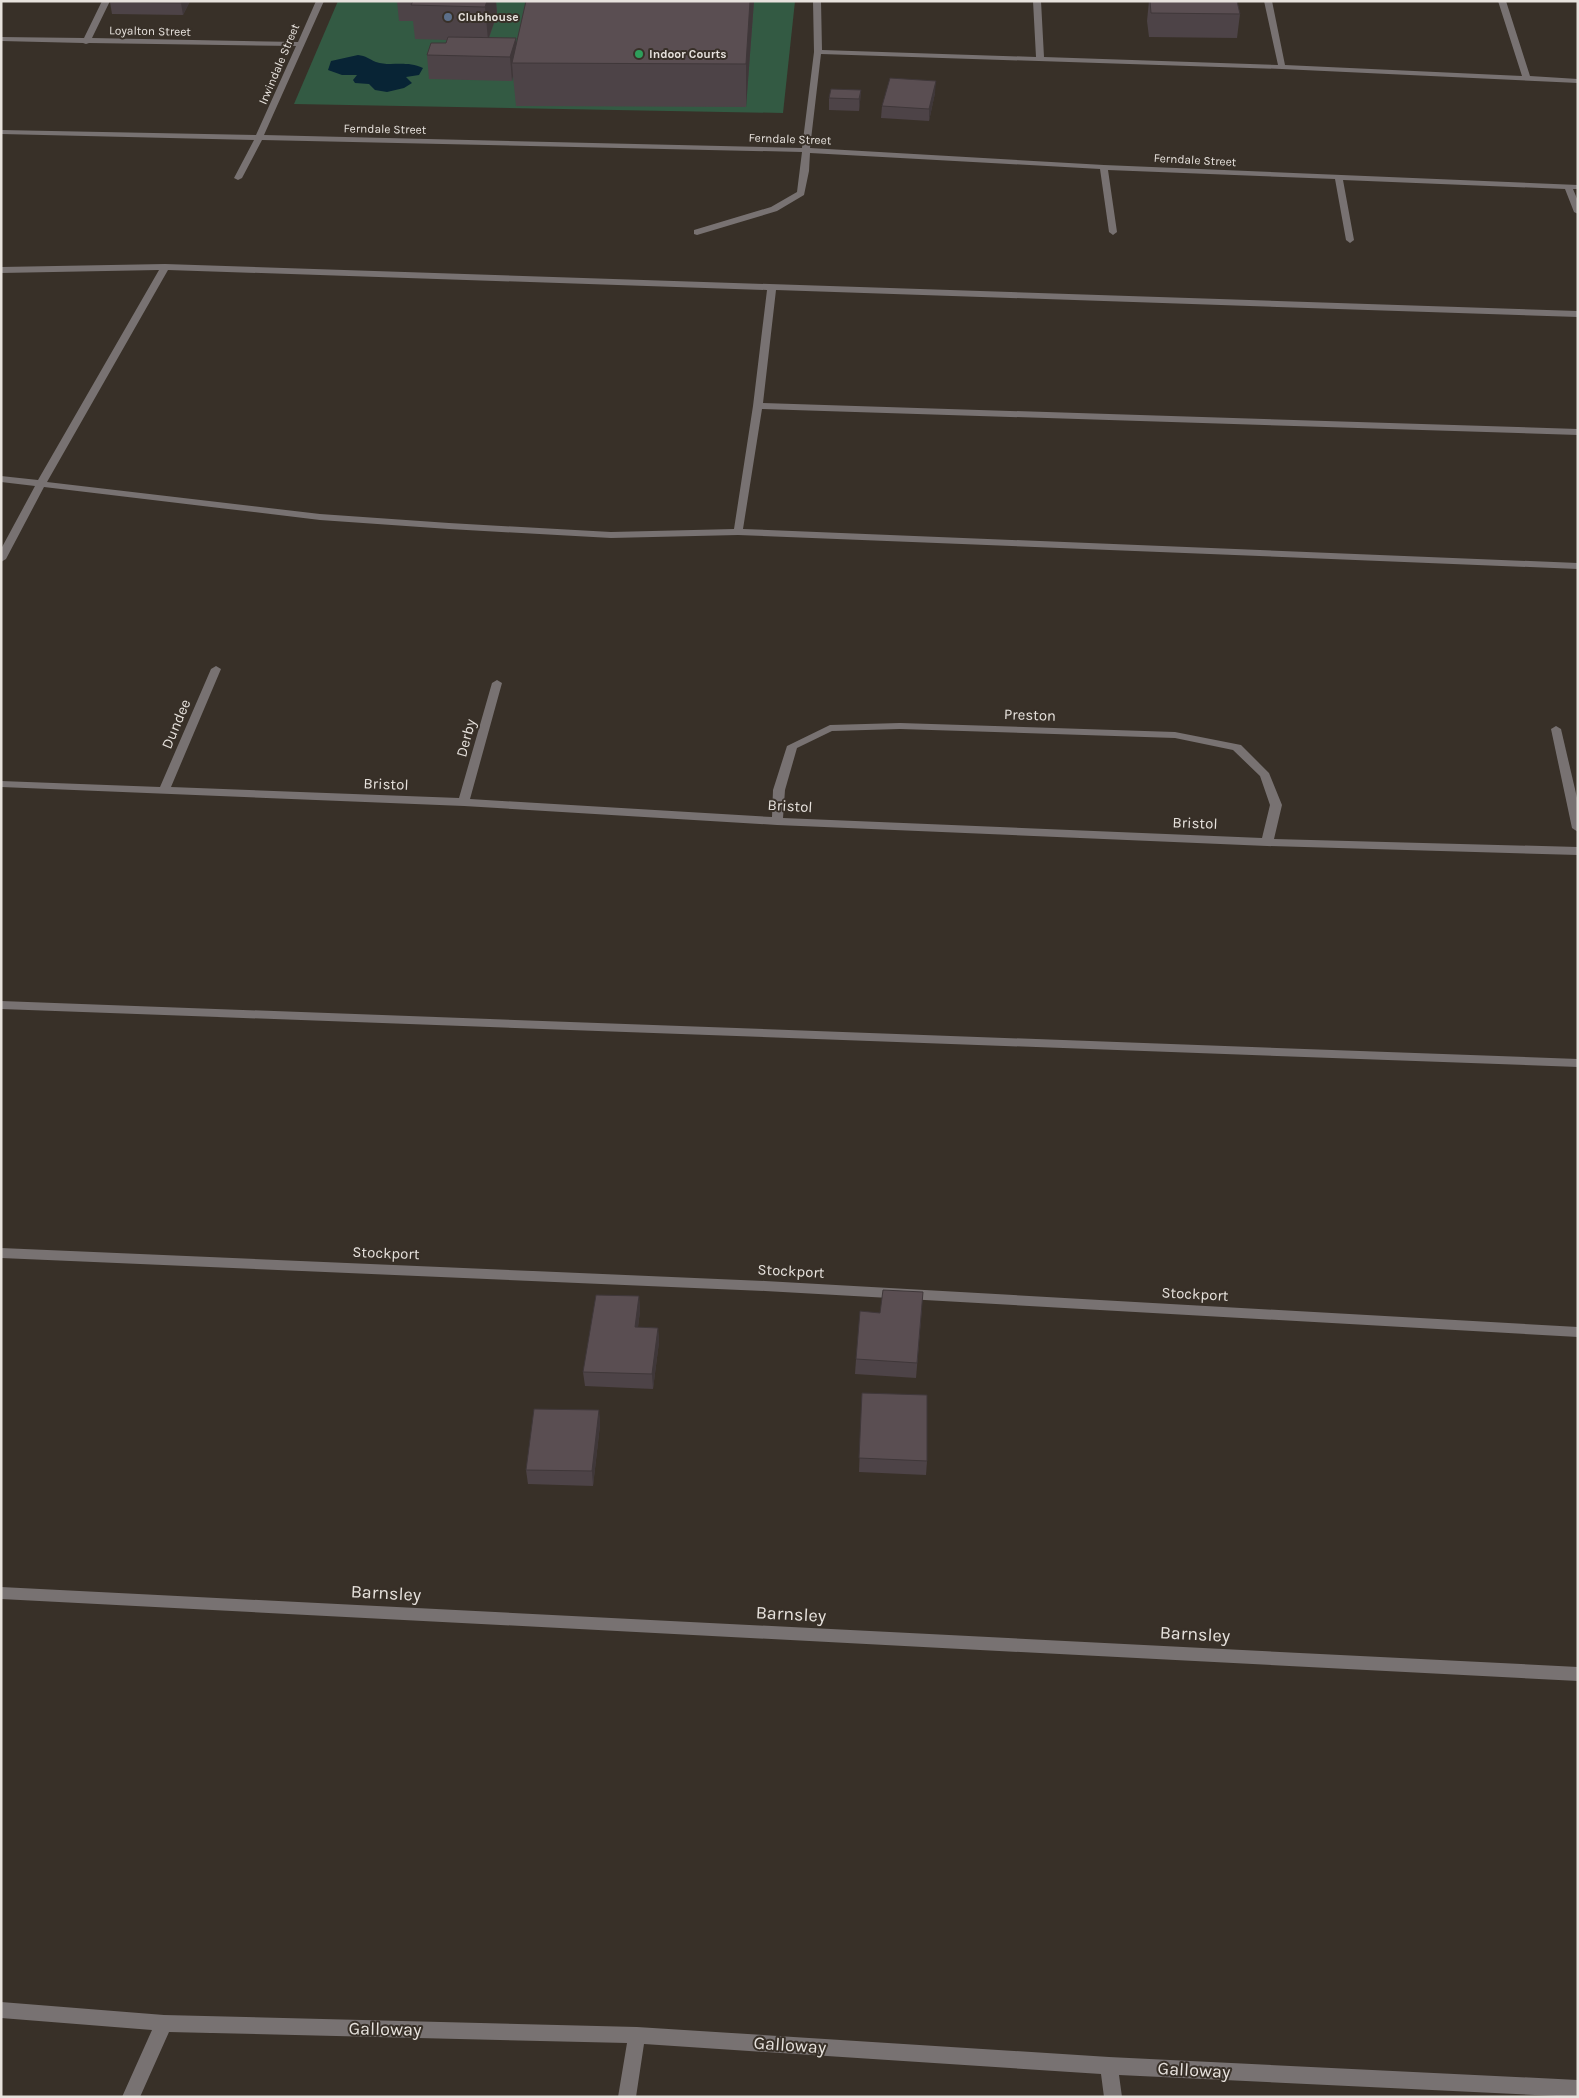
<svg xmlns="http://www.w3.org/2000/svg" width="1579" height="2098" font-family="Karla,sans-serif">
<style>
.green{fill:#335a43}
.water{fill:#082435}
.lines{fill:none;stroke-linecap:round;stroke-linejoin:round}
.minor{fill:#787272;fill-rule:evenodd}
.wall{fill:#4d4347}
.shaded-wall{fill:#3f3739}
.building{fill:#5a4e52;stroke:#3f3739}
.service-dot{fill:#5c6f8a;stroke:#383028;stroke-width:2}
.leisure-dot{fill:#2e9e5b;stroke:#383028;stroke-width:2}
.labels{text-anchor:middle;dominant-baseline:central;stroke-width:4;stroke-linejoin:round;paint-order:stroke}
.far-poi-label{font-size:12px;font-weight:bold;fill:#e7e2dd;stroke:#383028;text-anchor:start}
.far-street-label{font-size:12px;fill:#e7e2dd;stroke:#383028}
.street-label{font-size:15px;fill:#e7e2dd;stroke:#383028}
.near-street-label{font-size:18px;fill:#e7e2dd;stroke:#383028}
</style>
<rect width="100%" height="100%" fill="#383028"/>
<polygon class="green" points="338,1 795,1 783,113 294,104"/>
<path class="water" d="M 358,55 C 366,56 369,59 376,62 C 390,67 405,60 423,68 L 419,75 L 406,77 L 412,83 L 404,88 L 387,92 L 375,90 L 369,84 L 355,83 L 353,80 L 357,75 L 342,75 L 328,70 L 331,61 Z"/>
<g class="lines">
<g class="minor">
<polygon points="102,1 110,1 92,38 298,42 316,1 324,1 264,135 802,148 814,52 813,1 821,1 822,50 1036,57 1033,1 1041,1 1044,57 1278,65 1264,1 1272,1 1285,65 1522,76 1498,1 1506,1 1530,76 1578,79 1578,83 1282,69 821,54 810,148 1104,165 1578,185 1578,189 1573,189 1578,201 1578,214 1574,212 1565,189 1343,180 1354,240 1350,243 1346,240 1335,179 1108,170 1117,232 1113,235 1109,232 1100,169 810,153 809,171 804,195 777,211 697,235 694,234 694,230 771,207 797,192 802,152 262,140 242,178 238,180 234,178 254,140 1,134 1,130 256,135 296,46 89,43 86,44 83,43 1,41 1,37 84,38"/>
<path d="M 165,264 L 1578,311 L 1578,317 L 776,290 L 763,403 L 1578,429 L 1578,435 L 762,409 L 743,529 L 1578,563 L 1578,569 L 738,535 L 611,538 L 449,529 L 320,520 L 44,487 L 6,559 L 1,562 L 1,549 L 35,486 L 1,482 L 1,476 L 38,480 L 159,270 L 1,273 L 1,267 ZM 168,270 L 767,290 L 753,406 L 734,529 L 611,532 L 449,523 L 320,514 L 47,482 Z"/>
<path d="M 216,666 L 221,669 L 171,787 L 459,798 L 492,683 L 497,680 L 502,683 L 470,799 L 772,817 L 773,790 L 787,746 L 830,725 L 900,723 L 1175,732 L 1241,745 L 1269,773 L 1282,805 L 1274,839 L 1578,847 L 1578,855 L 1267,846 L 777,825 L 464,806 L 1,787 L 1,781 L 160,787 L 211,669 ZM 900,729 L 1175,738 L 1233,750 L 1260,776 L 1270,805 L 1262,838 L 783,818 L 785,790 L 797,748 L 832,731 Z"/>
<polygon points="1556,726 1561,729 1578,802 1578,832 1572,828 1551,729"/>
<polygon points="1,1001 1578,1059 1578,1067 1,1009"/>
<polygon points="1,1248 765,1281 1578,1327 1578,1337 765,1291 1,1258"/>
<polygon points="1,1587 1578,1667 1578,1681 1,1599"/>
<polygon points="1,2002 164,2015 637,2027 1109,2057 1578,2080 1578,2097 1119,2075 1122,2097 1104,2097 1101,2074 644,2044 636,2097 618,2097 627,2043 169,2032 140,2097 122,2097 152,2030 1,2018"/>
</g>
</g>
<g class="wall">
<polygon points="190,1 183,15 112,14 110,2"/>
<polygon points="393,1 496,1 497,14 489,38 516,38 516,45 754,1 746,107 516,106 513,76 512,81 429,79 427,55 446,43 447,40 415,39 413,21 399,21 397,1"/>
<polygon points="1149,1 1237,1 1240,14 1237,38 1149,37 1147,21"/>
<polygon points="861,90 860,102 859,111 829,110 829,98"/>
<polygon points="935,93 929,121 881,118 882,106"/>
<polygon points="639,1296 640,1311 638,1327 658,1328 659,1342 653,1389 585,1386 583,1372"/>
<polygon points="922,1307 916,1378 855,1374 856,1359 880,1313"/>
<polygon points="862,1393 927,1461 926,1475 859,1472"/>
<polygon points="599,1410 600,1425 593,1486 528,1484 526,1470"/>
</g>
<g class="shaded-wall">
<polygon points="182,1 190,1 183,15 181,3"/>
<polygon points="487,1 496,1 497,14 488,40 485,7"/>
<polygon points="750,1 754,1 746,107 746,64"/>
<polygon points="516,38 518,62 512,63 513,76 512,81 510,57"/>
<polygon points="936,81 935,93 929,121 929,109"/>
<polygon points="861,90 860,102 859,111 859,99"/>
<polygon points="639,1296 640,1311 636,1342 635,1327"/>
<polygon points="658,1328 659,1342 653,1389 652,1374"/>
<polygon points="599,1410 600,1425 593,1486 592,1471"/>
</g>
<g class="building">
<polygon points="111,1 182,1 181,3 110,2"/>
<polygon points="413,1 487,1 485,7 411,5"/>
<polygon points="526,1 750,1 746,64 512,63"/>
<polygon points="1150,1 1237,1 1240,14 1151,13"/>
<polygon points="448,37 516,38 510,57 427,55 431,43 446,43"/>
<polygon points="890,78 936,81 929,109 882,106"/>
<polygon points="831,89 861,90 859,99 829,98"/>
<polygon points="883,1290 923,1292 917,1363 856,1359 860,1311 880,1313"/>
<polygon points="596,1295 639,1296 635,1327 658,1328 652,1374 583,1372"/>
<polygon points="862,1393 927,1395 927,1461 859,1458"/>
<polygon points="534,1409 599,1410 592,1471 526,1470"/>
</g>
<circle class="service-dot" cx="448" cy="17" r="5"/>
<circle class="leisure-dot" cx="639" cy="54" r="5"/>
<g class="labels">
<g class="far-poi-label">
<text x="458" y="17">Clubhouse</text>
<text x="649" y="54">Indoor Courts</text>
</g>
<g class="far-street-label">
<text transform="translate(150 31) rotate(1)">Loyalton Street</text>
<text transform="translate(279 64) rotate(-67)">Irwindale Street</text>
<text transform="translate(385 129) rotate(1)">Ferndale Street</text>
<text transform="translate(790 139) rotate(2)">Ferndale Street</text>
<text transform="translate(1195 160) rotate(3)">Ferndale Street</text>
</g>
<g class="street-label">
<text transform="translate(1030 715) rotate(2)">Preston</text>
<text transform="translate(176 724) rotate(-67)">Dundee</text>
<text transform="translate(466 738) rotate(-75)">Derby</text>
<text transform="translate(386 784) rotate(2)">Bristol</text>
<text transform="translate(790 806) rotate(3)">Bristol</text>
<text transform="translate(1195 823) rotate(2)">Bristol</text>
<text transform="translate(386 1253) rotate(2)">Stockport</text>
<text transform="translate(791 1271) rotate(3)">Stockport</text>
<text transform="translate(1195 1294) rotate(3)">Stockport</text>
</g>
<g class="near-street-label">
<text transform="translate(386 1593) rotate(3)">Barnsley</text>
<text transform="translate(791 1614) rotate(3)">Barnsley</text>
<text transform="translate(1195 1634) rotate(3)">Barnsley</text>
<text transform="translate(385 2029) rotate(1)">Galloway</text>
<text transform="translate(790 2045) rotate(4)">Galloway</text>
<text transform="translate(1194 2070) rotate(3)">Galloway</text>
</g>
</g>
<rect width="1579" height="2098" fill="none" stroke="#e7e2dd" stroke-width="5"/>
</svg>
